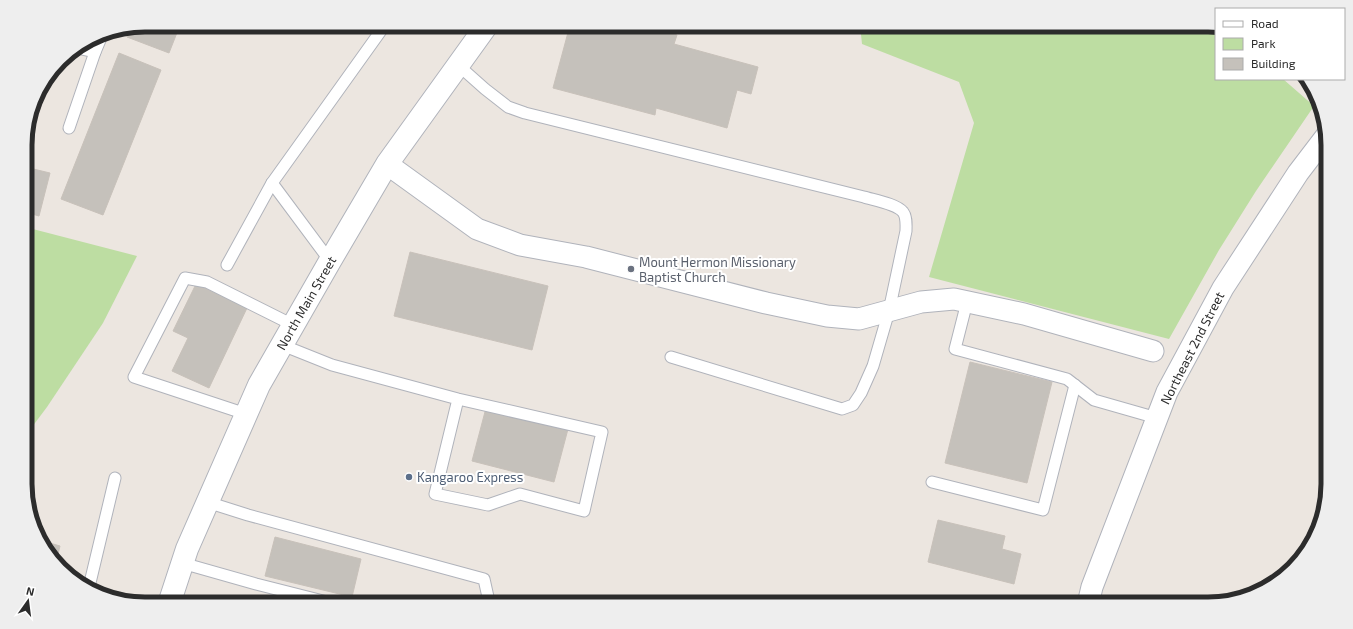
<svg xmlns="http://www.w3.org/2000/svg" width="1353" height="629" font-family="'Exo 2',sans-serif">
<style>
.green{fill:#bddda2}
.building{fill:#c5c1bb;stroke:#c8c1ba}
.lines{fill:none;stroke-linecap:round;stroke-linejoin:round}
.lane-casing{stroke:#b0b3bb;stroke-width:13}
.street-casing{stroke:#b0b3bb;stroke-width:23}
.secondary-casing{stroke:#b0b3bb;stroke-width:24}
.lane{stroke:#fff;stroke-width:11}
.street{stroke:#fff;stroke-width:21}
.secondary{stroke:#fff;stroke-width:22}
.worship-dot{fill:#6b7280;stroke:#fff;stroke-width:1.5}
.service-dot{fill:#5c6f8a;stroke:#fff;stroke-width:1.5}
.labels{text-anchor:middle;dominant-baseline:central;stroke-width:4;stroke-linejoin:round;paint-order:stroke}
.worship-label{font-size:13px;fill:#5b616d;stroke:#fff;text-anchor:start}
.street-label{font-size:13px;fill:#2c2c2c;stroke:#fff}
.service-label{font-size:13px;fill:#4e5e75;stroke:#fff;text-anchor:start}
.rim{fill:none;stroke:#2c2c2c;stroke-width:5}
</style>
<rect width="100%" height="100%" fill="#ece6e0"/>
<g class="green">
<polygon points="860,25 1208,25 1216,27 1216,79 1283,79 1314,106 1256,191 1219,250 1169,339 929,277 974,123 959,82 862,44"/>
<polygon points="25,227 137,256 103,323 47,407 26,435"/>
</g>
<g class="building">
<polygon points="145,25 180,25 169,53 127,37 131,28"/>
<polygon points="570,25 641,25 677,35 674,44 758,67 751,94 737,90 727,128 656,108 655,115 553,88"/>
<polygon points="119,53 161,70 103,215 61,199"/>
<polygon points="25,167 50,173 39,216 25,212"/>
<polygon points="410,252 548,286 532,350 394,316"/>
<polygon points="196,284 247,308 209,388 172,371 188,338 173,331"/>
<polygon points="970,362 1052,382 1027,483 945,463"/>
<polygon points="486,408 568,429 554,482 472,461"/>
<polygon points="938,520 1005,536 1002,549 1021,554 1014,584 928,562"/>
<polygon points="275,537 361,559 352,597 265,576"/>
<polygon points="43,541 60,546 56,562 50,557"/>
</g>
<g class="lines">
<g class="lane-casing">
<g id="lane">
<polyline points="77,48 95,52"/>
<path d="M 458,65 L 485,89 L 508,107 L 525,113 L 864,197 C 874,200 897,204 903,212 C 907,217 906,225 906,231 L 889,311 L 873,366 L 861,393 L 853,405 L 842,409 L 671,357"/>
<polyline points="69,128 95,52 103,33"/>
<polyline points="272,183 330,261"/>
<polyline points="227,265 272,183 385,25"/>
<polyline points="967,302 955,349 1067,379 1094,400 1157,418"/>
<polyline points="282,345 332,365 458,399 602,432 584,511 520,494 488,505 435,494 458,399"/>
<polyline points="246,414 134,377 185,278 207,282 293,325"/>
<polyline points="932,482 1043,510 1075,385"/>
<polyline points="207,502 248,515 484,579 488,597 486,604"/>
<polyline points="182,563 256,584 335,604"/>
<polyline points="89,587 115,478"/>
</g>
</g>
<g class="street-casing">
<g id="street">
<polyline points="387,164 477,229 520,245 586,257 766,303 827,316 859,319 921,302 954,299 1024,314 1153,351"/>
<polyline points="1088,604 1092,587 1167,392 1223,288 1298,173 1327,135"/>
</g>
</g>
<g class="secondary-casing">
<polyline id="secondary" points="169,604 187,549 259,385 330,261 387,164 487,25"/>
</g>
<use href="#lane" class="lane"/>
<use href="#street" class="street"/>
<use href="#secondary" class="secondary"/>
</g>
<circle class="worship-dot" cx="631" cy="269" r="4"/>
<circle class="service-dot" cx="409" cy="477" r="4"/>
<g class="labels">
<g class="worship-label">
<text x="639" y="262">Mount Hermon Missionary<tspan x="639" dy="15">Baptist Church</tspan></text>
</g>
<g class="street-label">
<text transform="translate(306 303) rotate(-60)">North Main Street</text>
<text transform="translate(1192 348) rotate(-63)">Northeast 2nd Street</text>
</g>
<g class="service-label">
<text x="417" y="477">Kangaroo Express</text>
</g>
</g>
<path d="M0 0H1353V629H0ZM145 32H1208A113 113 0 0 1 1321 145V484A113 113 0 0 1 1208 597H145A113 113 0 0 1 32 484V145A113 113 0 0 1 145 32Z" fill="#eee" fill-rule="evenodd"/>
<path class="rim" d="M145 32H1208A113 113 0 0 1 1321 145V484A113 113 0 0 1 1208 597H145A113 113 0 0 1 32 484V145A113 113 0 0 1 145 32Z"/>
<rect x="1215" y="8" width="130" height="72" fill="#ffffff" stroke="#ababab"/>
<rect x="1223" y="21" width="20" height="6" fill="#ffffff" stroke="#ababab"/>
<text x="1251" y="28" font-size="12" fill="#2c2c2c">Road</text>
<rect x="1223" y="38" width="20" height="12" fill="#bddda2" stroke="#ababab"/>
<text x="1251" y="48" font-size="12" fill="#2c2c2c">Park</text>
<rect x="1223" y="58" width="20" height="12" fill="#c5c1bb" stroke="#ababab"/>
<text x="1251" y="68" font-size="12" fill="#2c2c2c">Building</text>
<g transform="translate(28 601) rotate(14)" stroke="#ffffff" stroke-width="3" paint-order="stroke">
<path d="M0-3L7 15L0 10L-7 15Z" fill="#2c2c2c"/>
<text y="-6" font-size="11" font-weight="bold" text-anchor="middle" fill="#2c2c2c">N</text>
</g>
</svg>
